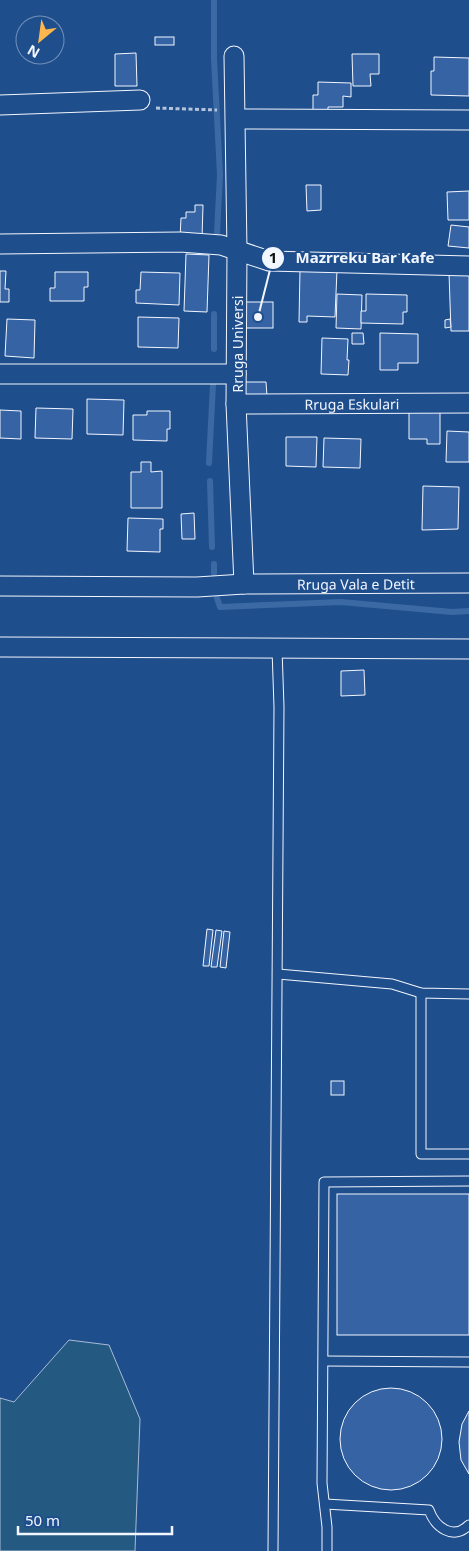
<svg xmlns="http://www.w3.org/2000/svg" width="469" height="1551" font-family="'Noto Sans',sans-serif">
<style>
.green{fill:#245a82;stroke:#a8bbd7}
.lines{fill:none;stroke-linecap:round;stroke-linejoin:round}
.stream{stroke:#3b69a3;stroke-width:6}
.building{fill:#3563a3;stroke:#f2f6ff}
.lane-casing{stroke:#f2f6ff;stroke-width:11}
.street-casing{stroke:#f2f6ff;stroke-width:21}
.path{stroke:#b3c4dc;stroke-width:3;stroke-dasharray:4 2.5;stroke-linecap:butt}
.lane{stroke:#1f4e8c;stroke-width:9}
.street{stroke:#1f4e8c;stroke-width:19}
.labels{text-anchor:middle;dominant-baseline:central;stroke-width:4;stroke-linejoin:round;paint-order:stroke}
.street-label{font-size:14px;fill:#f2f6ff;stroke:#1f4e8c}
.leader{fill:none;stroke:#f2f6ff;stroke-width:2}
.callout-dot{fill:#f2f6ff;stroke:#1f4e8c;stroke-width:2}
.mark-label{font-size:15px;text-anchor:middle;font-weight:bold;fill:#111}
.callout-label{font-size:15px;text-anchor:middle;font-weight:bold;fill:#f2f6ff;stroke:#1f4e8c;stroke-width:4;stroke-linejoin:round;paint-order:stroke}
</style>
<rect width="100%" height="100%" fill="#1f4e8c"/>
<polygon class="green" points="69,1340 109,1345 140,1419 135,1551 0,1551 0,1398 14,1402"/>
<g class="lines">
<g class="stream">
<polyline points="214,0 214,59 220,175 217,233"/>
<polyline points="214,314 214,349"/>
<polyline points="209,463 213,384"/>
<polyline points="210,481 212,547"/>
<polyline points="214,564 214,573"/>
<polyline points="217,598 220,607 341,602 452,612 469,611"/>
</g>
</g>
<g class="building">
<rect x="155" y="37" width="19" height="8"/>
<polygon points="136,53 137,86 115,86 115,54"/>
<polygon points="352,54 379,54 379,74 370,74 371,86 353,86"/>
<polygon points="434,57 469,58 469,96 431,95 431,71 434,71"/>
<polygon points="318,82 351,83 351,97 343,96 343,107 328,107 328,110 313,110 313,95 318,95"/>
<polygon points="306,185 321,185 321,210 307,211"/>
<polygon points="469,191 469,220 448,220 447,192"/>
<polygon points="195,205 203,205 202,238 180,238 181,218 186,218 186,212 195,212"/>
<polygon points="451,225 469,227 469,248 448,246"/>
<polygon points="186,254 209,255 207,312 184,311"/>
<polygon points="300,269 337,270 335,317 307,316 307,322 299,322"/>
<polygon points="0,271 6,271 5,289 9,289 9,302 0,302"/>
<polygon points="55,272 88,272 88,287 84,287 84,301 50,301 50,288 55,288"/>
<polygon points="141,272 180,273 179,305 136,303 136,290 140,290"/>
<polygon points="469,272 469,331 451,331 449,273"/>
<polygon points="337,294 362,295 361,329 336,328"/>
<polygon points="366,294 407,295 407,312 403,312 403,324 361,323 361,311 366,311"/>
<rect x="243" y="302" width="30" height="26"/>
<polygon points="138,317 179,318 178,348 138,347"/>
<polygon points="7,319 35,320 34,358 5,356"/>
<polygon points="450,319 451,327 445,328 445,320"/>
<polygon points="352,333 363,333 364,344 352,344"/>
<polygon points="380,333 418,334 418,363 398,363 398,370 380,370"/>
<polygon points="322,338 348,339 347,360 349,360 348,375 321,374"/>
<polygon points="245,382 266,382 267,396 245,396"/>
<polygon points="87,399 124,400 123,435 87,434"/>
<polygon points="36,408 73,409 72,439 35,438"/>
<polygon points="0,410 21,411 21,439 0,438"/>
<polygon points="147,411 170,411 170,429 167,429 167,441 133,440 133,415 147,415"/>
<polygon points="409,412 440,412 440,444 427,444 427,439 409,439"/>
<polygon points="447,431 469,432 469,462 446,462"/>
<polygon points="286,437 317,437 316,467 286,466"/>
<polygon points="324,438 361,439 360,468 323,467"/>
<polygon points="141,462 151,462 151,472 162,471 162,508 131,508 131,472 141,472"/>
<polygon points="423,486 459,487 458,529 422,530"/>
<polygon points="194,513 195,539 182,539 181,514"/>
<polygon points="128,518 163,519 163,529 160,529 160,552 127,551"/>
<polygon points="364,670 365,695 341,696 341,671"/>
<polygon points="207,929 213,930 209,966 203,966"/>
<polygon points="216,930 222,931 217,967 211,967"/>
<polygon points="224,931 230,932 226,968 220,967"/>
<rect x="331" y="1081" width="13" height="14"/>
<rect x="337" y="1194" width="132" height="141"/>
<circle cx="391" cy="1439" r="51"/>
<polygon points="469,1411 469,1474 461,1460 459,1442 462,1424"/>
</g>
<g class="lines">
<g class="lane-casing">
<g id="lane">
<polyline points="278,974 392,984 421,993 469,994"/>
<polyline points="421,993 421,1154 469,1154"/>
<polyline points="324,1361 469,1362"/>
<path d="M 325,1504 L 429,1510 C 435,1527 453,1541 469,1525"/>
<polyline points="273,1551 279,707 277,649"/>
<polyline points="327,1551 327,1527 322,1483 324,1182 469,1181"/>
</g>
</g>
<g class="street-casing">
<g id="street">
<polyline points="234,56 237,251 236,404 244,584"/>
<polyline points="0,105 140,100"/>
<polyline points="236,119 469,120"/>
<polyline points="0,244 180,242 221,245 269,261 469,266"/>
<polyline points="0,374 236,374"/>
<path id="s1" d="M 236,404 L 469,403"/>
<path id="s2" d="M 0,586 L 197,587 L 244,584 L 469,583"/>
<polyline points="0,647 469,649"/>
</g>
</g>
<polyline class="path" points="156,108 217,110"/>
<use href="#lane" class="lane"/>
<use href="#street" class="street"/>
</g>
<g class="labels">
<g class="street-label">
<text transform="translate(237 344) rotate(-90)">Rruga Universi</text>
<text stroke="none"><textPath href="#s1" startOffset="116">Rruga Eskulari</textPath></text>
<text stroke="none"><textPath href="#s2" startOffset="356">Rruga Vala e Detit</textPath></text>
</g>
</g>
<path class="leader" d="M258 317L273 258"/>
<g class="callout-dot">
<circle cx="258" cy="317" r="5"/>
<circle cx="273" cy="258" r="12"/>
</g>
<g class="mark-label">
<text x="273" y="263">1</text>
</g>
<g class="callout-label">
<text x="365" y="263">Mazrreku Bar Kafe</text>
</g>
<g transform="translate(40 40) rotate(209)"><circle r="24" fill="#1f4e8c" stroke="#7391ba"/>
<path d="M0-4L9 19L0 12L-9 19Z" fill="#ffb74d"/>
<text y="-8" font-size="14" font-weight="bold" text-anchor="middle" fill="#f2f6ff">N</text>
</g>
<path d="M18 1526v8h154v-8" fill="none" stroke="#f2f6ff" stroke-width="2.5"/>
<text x="25" y="1526" font-size="15" fill="#f2f6ff" stroke="#1f4e8c" stroke-width="4" paint-order="stroke">50 m</text>
</svg>
